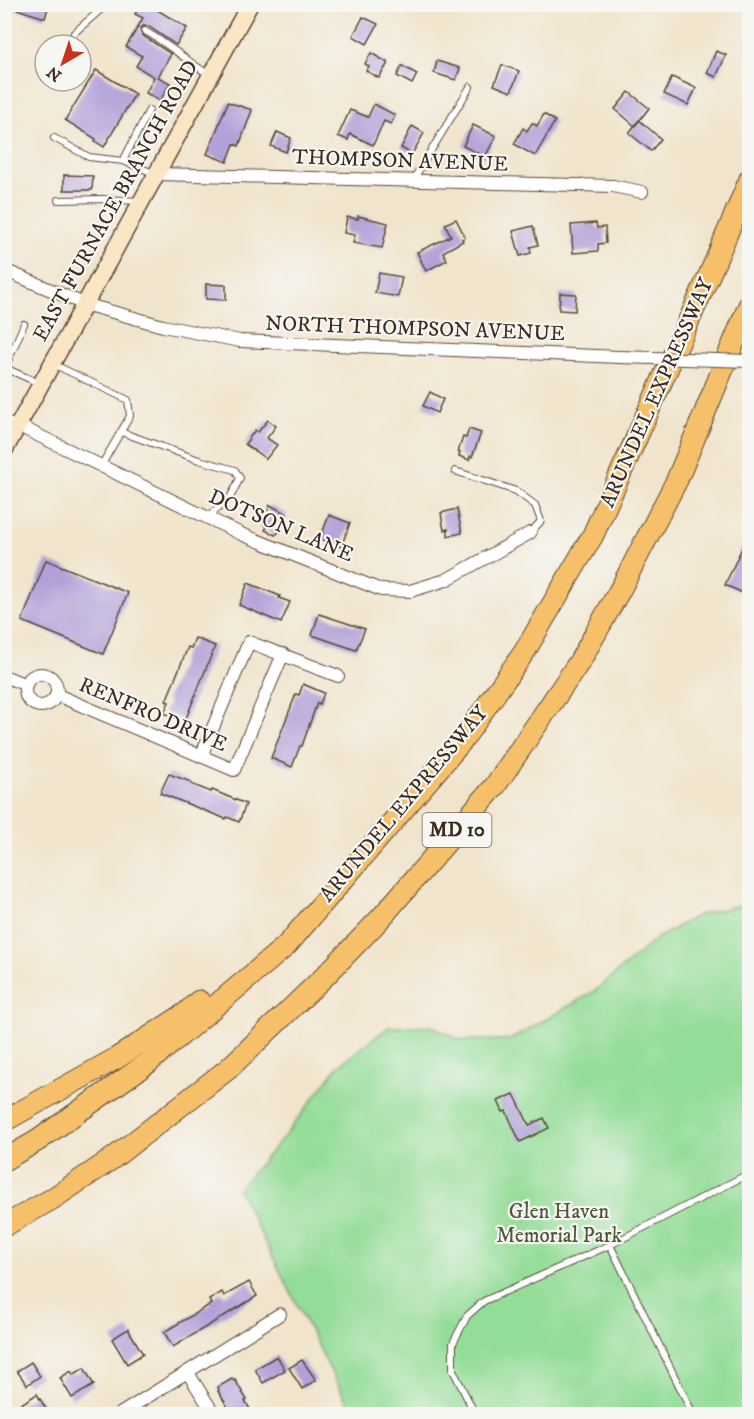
<svg xmlns="http://www.w3.org/2000/svg" width="754" height="1419" font-family="'IM FELL DW Pica',serif">
<style>
.green{fill:#94dd98;stroke:#68845b;stroke-width:1.5}
.building{fill:#b2a1d8}
.lines{fill:none;stroke-linecap:round;stroke-linejoin:round}
.service-casing{stroke:#564638;stroke-width:8}
.minor-casing{stroke:#564638;stroke-width:14}
.secondary-casing{stroke:#564638;stroke-width:19}
.motorway-casing{stroke:#564638;stroke-width:23}
.service{stroke:#fff;stroke-width:6}
.minor{stroke:#fff;stroke-width:12}
.secondary{stroke:#fbe6c4;stroke-width:16}
.motorway{stroke:#f6c06b;stroke-width:21}
.minor-bridge-casing{stroke:#564638;stroke-width:14;stroke-linecap:butt}
.minor-bridge{stroke:#fff;stroke-width:12}
.labels{text-anchor:middle;dominant-baseline:central;stroke-width:4.5;stroke-linejoin:round;paint-order:stroke}
.shield{fill:#f6f6f2;stroke:#73675e;stroke-width:1.5}
.shield-label{font-size:20px;font-weight:bold;fill:#3b2a1e}
.street-label{font-size:21px;fill:#3b2a1e;stroke:#f6f6f2}
.park-label{font-size:21px;fill:#51573c;stroke:#f6f6f2}
</style>
<rect width="100%" height="100%" fill="#f6f6f2"/>
<filter id="ink" filterUnits="userSpaceOnUse"><feTurbulence type="fractalNoise" baseFrequency=".0167" numOctaves="2"/><feDisplacementMap in="SourceGraphic" scale="12" xChannelSelector="R" yChannelSelector="G"/><feConvolveMatrix kernelMatrix="1 2 1 2 8 2 1 2 1" color-interpolation-filters="sRGB"/></filter>
<filter id="wash" filterUnits="userSpaceOnUse"><feTurbulence type="fractalNoise" baseFrequency=".008" numOctaves="4" result="noise"/><feDisplacementMap in="SourceGraphic" scale="24" xChannelSelector="R" yChannelSelector="G"/><feGaussianBlur stdDeviation="1.35" result="paint"/><feColorMatrix in="noise" values="0 0 0 0 0 0 0 0 0 0 0 0 0 0 0 0 0 1.4 0 .05"/><feComposite in="paint" operator="in"/></filter>
<g filter="url(#wash)">
<rect width="100%" height="100%" fill="#f1e4cc"/>
<polygon class="green" points="749,903 749,1414 353,1414 238,1189 288,1132 339,1065 389,1027 432,1026 460,1040 510,1040 595,991 657,938 698,915"/>
<g id="blocks">
<g class="building">
<polygon points="10,4 49,4 45,18 10,7"/>
<polygon points="141,4 156,4 154,8 187,28 176,45 148,26 143,26 140,29 142,35 171,54 158,77 170,83 160,101 146,93 154,77 136,66 142,56 126,47 143,18 135,14"/>
<polygon points="363,17 378,24 367,44 353,36"/>
<polygon points="716,51 726,55 716,77 707,73"/>
<polygon points="371,53 388,63 379,78 366,71 369,66 365,64"/>
<polygon points="437,61 460,68 456,80 434,73"/>
<polygon points="502,65 519,71 511,92 494,85"/>
<polygon points="402,66 417,74 412,84 397,76"/>
<polygon points="96,70 135,94 104,147 95,141 96,139 65,120"/>
<polygon points="672,77 696,88 688,105 664,94"/>
<polygon points="629,92 649,108 635,126 615,109"/>
<polygon points="228,102 252,110 239,146 234,144 227,162 207,154"/>
<polygon points="374,104 395,115 391,124 384,121 373,145 350,134 348,140 338,136 350,110 368,117"/>
<polygon points="544,114 555,121 535,156 514,144 523,128 527,131 532,123 537,126"/>
<polygon points="639,120 661,139 651,151 629,133"/>
<polygon points="473,125 496,136 485,157 463,146"/>
<polygon points="412,126 424,133 412,154 401,148"/>
<polygon points="277,132 291,138 286,152 271,146"/>
<polygon points="64,175 93,176 92,190 64,190"/>
<polygon points="358,216 388,223 382,248 353,243 355,235 344,233 347,217 358,219"/>
<polygon points="456,219 465,237 462,239 463,241 443,252 447,260 426,271 417,252 451,236 445,224"/>
<polygon points="596,223 597,228 605,227 606,243 598,244 598,251 573,253 571,225"/>
<polygon points="533,226 538,245 530,247 531,253 520,256 513,231"/>
<polygon points="379,273 402,277 398,297 375,293"/>
<polygon points="206,284 226,285 226,300 206,299"/>
<polygon points="560,293 576,294 575,311 559,310"/>
<polygon points="430,392 443,399 437,413 423,406"/>
<polygon points="268,420 276,426 267,438 277,445 266,459 245,444 255,430 258,432"/>
<polygon points="469,429 481,433 472,457 470,456 469,460 459,456 460,452 458,452 463,437 466,438"/>
<polygon points="270,505 287,514 279,532 275,535 265,530 267,527 264,525 268,517 265,516"/>
<polygon points="457,509 462,533 448,536 448,529 444,530 441,513"/>
<polygon points="329,515 350,523 341,547 320,539"/>
<polygon points="750,530 750,596 725,585"/>
<polygon points="46,560 128,593 103,654 22,621"/>
<polygon points="248,583 280,596 279,598 290,602 281,623 239,605"/>
<polygon points="319,614 365,629 356,650 312,635"/>
<polygon points="195,638 215,646 185,721 164,713 169,702 166,701 188,647 191,648"/>
<polygon points="303,684 324,693 320,704 317,703 302,746 300,746 292,767 271,758 296,694 299,695"/>
<polygon points="169,774 191,782 191,784 211,792 212,790 246,804 239,822 227,817 226,819 160,793"/>
<polygon points="514,1094 529,1125 544,1118 549,1128 520,1142 506,1111 503,1112 498,1101"/>
<polygon points="249,1282 257,1296 173,1347 164,1332 211,1304 209,1300 222,1292 224,1296"/>
<polygon points="128,1329 143,1354 127,1364 112,1339"/>
<polygon points="277,1356 285,1370 263,1383 255,1369"/>
<polygon points="302,1360 316,1380 302,1389 289,1368"/>
<polygon points="31,1362 40,1376 27,1385 17,1371"/>
<polygon points="84,1368 94,1385 72,1398 60,1378 71,1371 73,1375"/>
<polygon points="232,1379 234,1381 235,1380 247,1400 245,1401 253,1414 232,1414 218,1391 219,1390 218,1387"/>
<polygon points="37,1394 49,1414 23,1414 18,1406"/>
</g>
</g>
</g>
<g filter="url(#ink)">
<use href="#blocks" fill-opacity="0" stroke="#564638" stroke-width="1.5"/>
<g class="lines">
<g class="service-casing">
<g id="service">
<path d="M 145,31 C 168,44 186,60 208,74"/>
<polyline points="74,33 107,4"/>
<polyline points="54,138 89,157 123,161 156,174"/>
<polyline points="123,161 149,110"/>
<polyline points="413,180 470,87"/>
<polyline points="58,200 103,199 138,201"/>
<polyline points="53,364 128,400 130,416 101,466"/>
<polyline points="5,368 24,324"/>
<polyline points="4,369 5,368 41,384"/>
<polyline points="4,418 16,425"/>
<polyline points="121,432 199,460 235,470 240,478 230,498 208,517"/>
<polyline points="455,471 516,491 535,505 541,521 530,533"/>
<polyline points="610,1245 750,1173"/>
<polyline points="475,1414 453,1370 453,1343 467,1316 484,1301 610,1245 693,1414"/>
</g>
</g>
<g class="minor-casing">
<g id="minor">
<polyline points="157,174 613,186 642,192"/>
<polyline points="4,270 84,304 163,326 240,341 620,357"/>
<polyline points="19,426 241,534 381,590 410,591 446,580 530,533"/>
<circle cx="41" cy="690" r="16"/>
<polyline points="4,676 26,685"/>
<polyline points="57,695 234,770 283,654"/>
<polyline points="201,756 249,642 338,676"/>
<polyline points="188,1373 214,1414"/>
<polyline points="120,1414 280,1314"/>
</g>
</g>
<g class="secondary-casing">
<polyline id="secondary" points="4,451 250,4"/>
</g>
<g class="motorway-casing">
<g id="motorway">
<polyline points="4,1121 117,1058 186,1013 199,1001"/>
<polyline points="4,1160 37,1141 149,1062 286,946 462,741 525,651 593,535 715,262 750,179"/>
<polyline points="4,1226 52,1199 112,1159 228,1069 326,975 379,920 495,786 580,661 621,588 677,480 750,303"/>
</g>
</g>
<use href="#service" class="service"/>
<use href="#minor" class="minor"/>
<use href="#secondary" class="secondary"/>
<use href="#motorway" class="motorway"/>
<g class="minor-bridge-casing">
<polyline id="minor-bridge" points="620,357 750,361"/>
</g>
<use href="#minor-bridge" class="minor-bridge"/>
</g>
</g>
<g class="labels">
<rect class="shield" x="422.5" y="813" width="69" height="34" rx="4.5"/>
<g class="shield-label">
<text x="457" y="830">MD 10</text>
</g>
<g class="street-label">
<text transform="translate(400 161) rotate(2)">THOMPSON AVENUE</text>
<text transform="translate(116 201) rotate(-61)">EAST FURNACE BRANCH ROAD</text>
<text transform="translate(415 329) rotate(2)">NORTH THOMPSON AVENUE</text>
<text transform="translate(657 393) rotate(-66)">ARUNDEL EXPRESSWAY</text>
<text transform="translate(281 526) rotate(23)">DOTSON LANE</text>
<text transform="translate(153 715) rotate(23)">RENFRO DRIVE</text>
<text transform="translate(404 804) rotate(-50)">ARUNDEL EXPRESSWAY</text>
</g>
<g class="park-label">
<text x="559" y="1212">Glen Haven<tspan x="559" dy="24">Memorial Park</tspan></text>
</g>
</g>
<rect width="754" height="1419" fill="none" stroke="#f6f6f2" stroke-width="24"/>
<g transform="translate(63 63) rotate(219)"><circle r="28" fill="#f6f6f2" stroke="#aba49d" stroke-width="1.5"/>
<path d="M0-4.5L10 22L0 15L-10 22Z" fill="#c8321e"/>
<text y="-9" font-size="16" font-weight="bold" text-anchor="middle" fill="#3b2a1e">N</text>
</g>
</svg>
